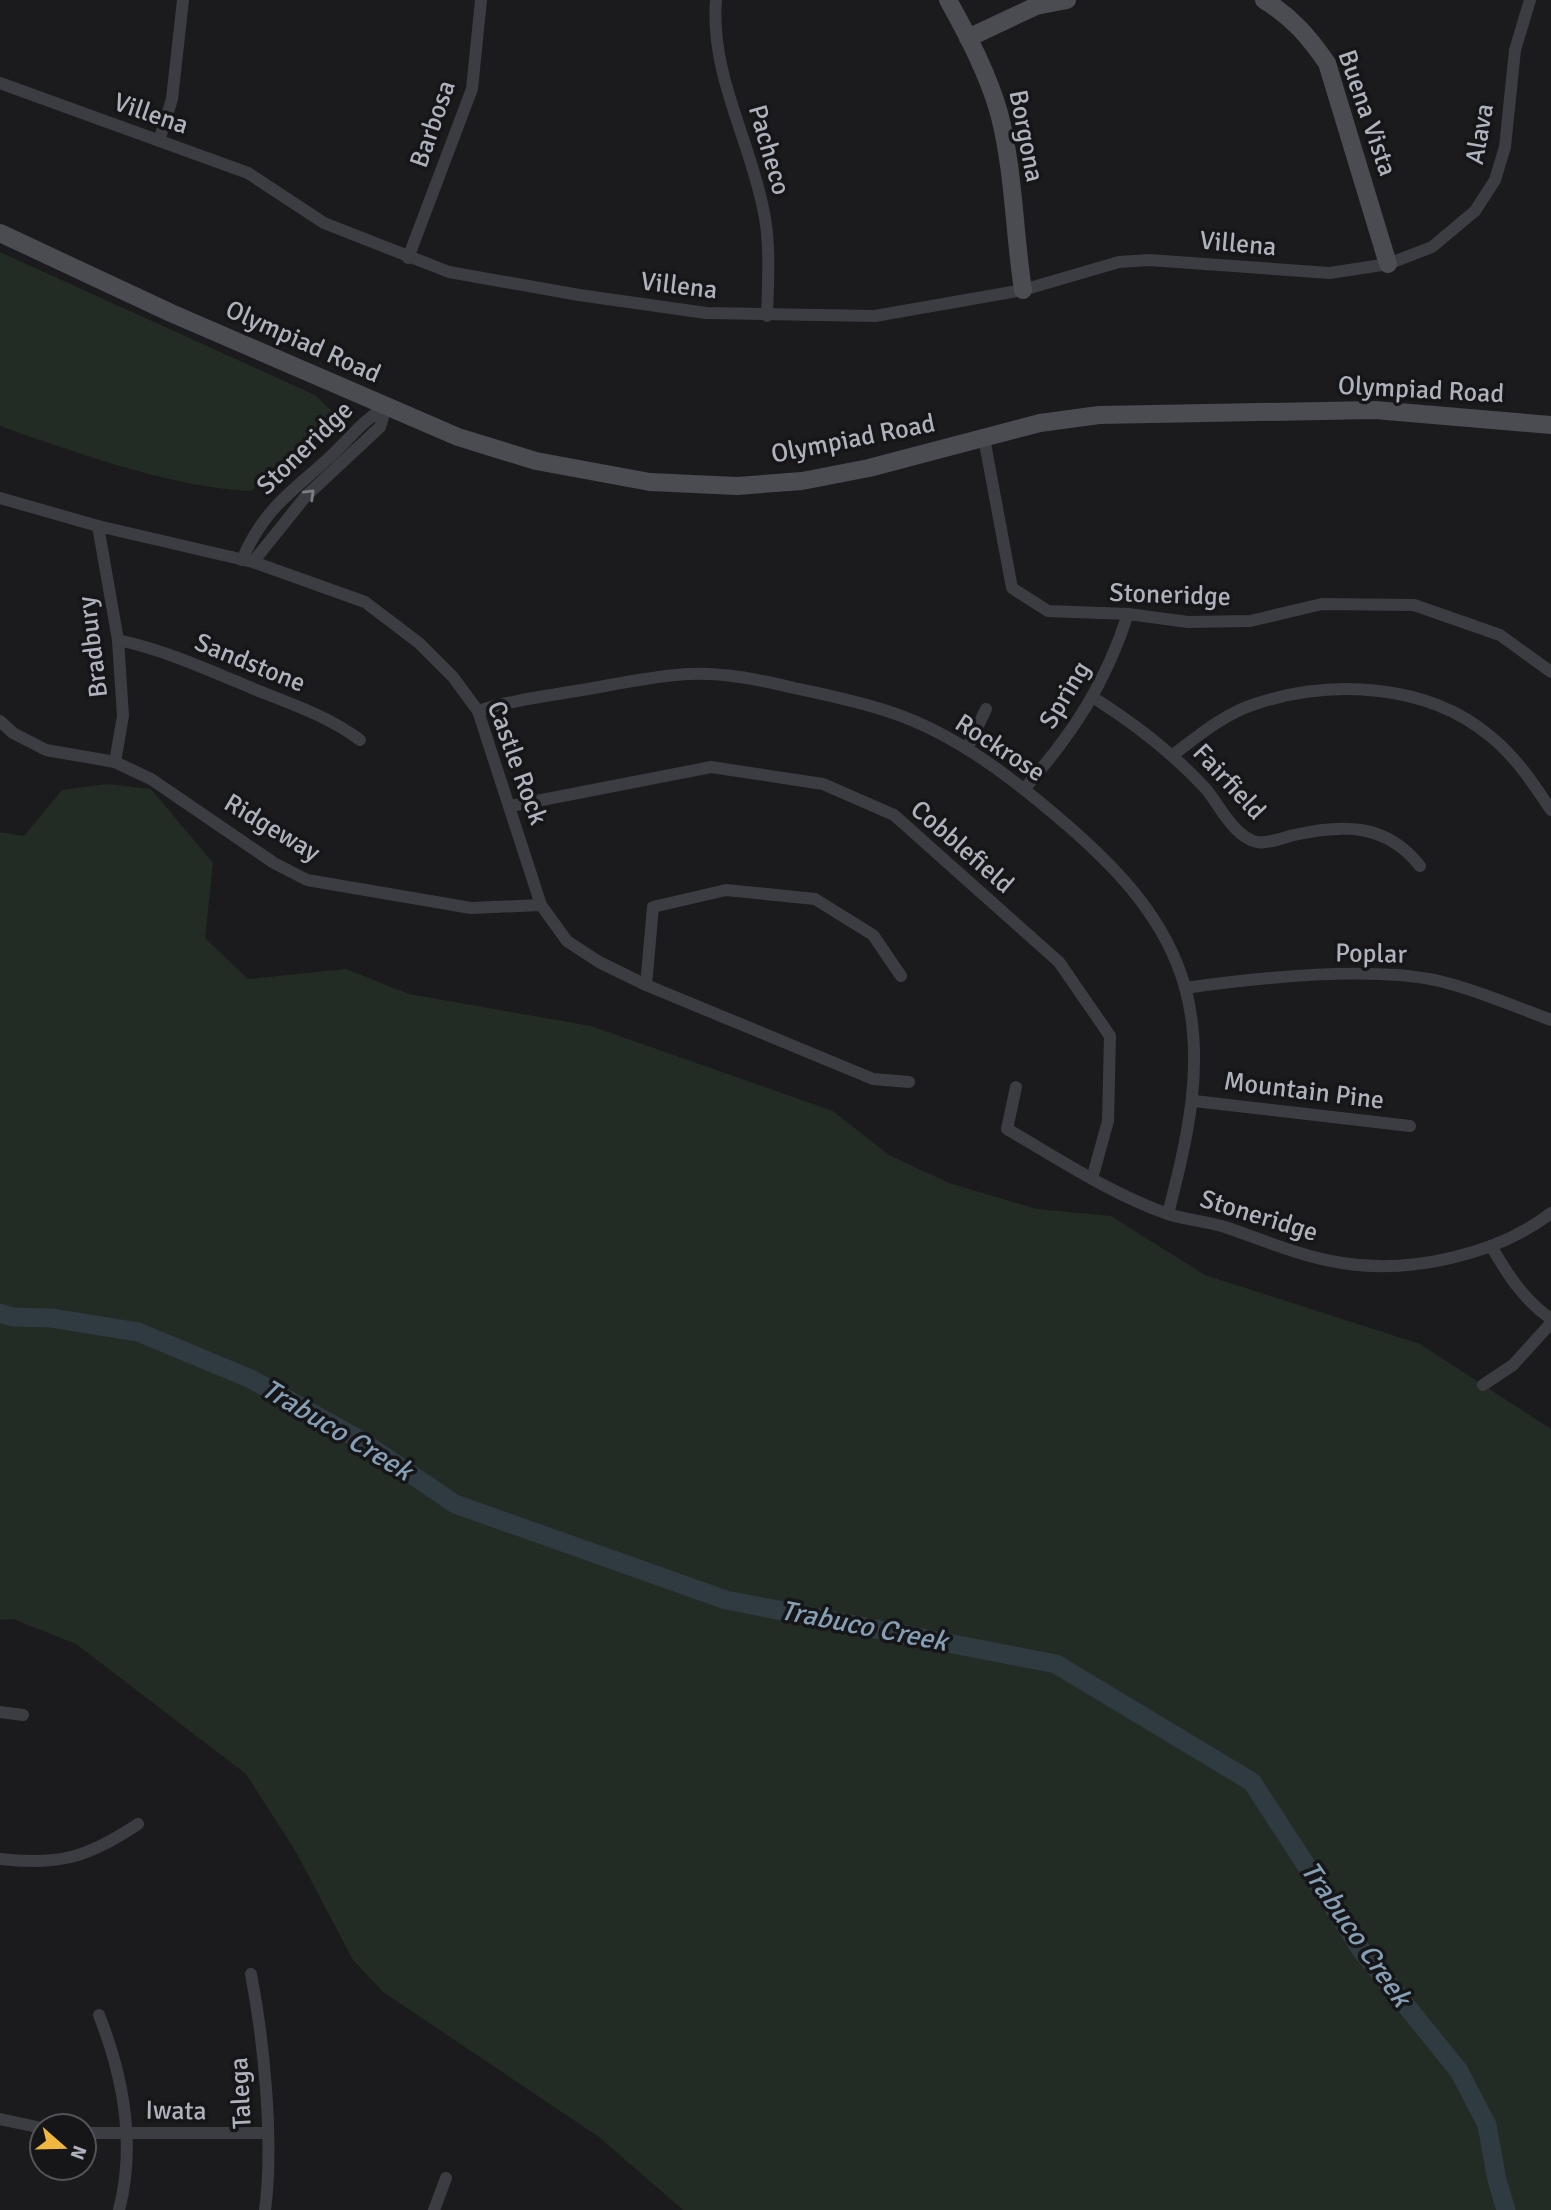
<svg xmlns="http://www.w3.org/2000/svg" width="1551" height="2210" font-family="Signika,sans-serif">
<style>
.green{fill:#222b24}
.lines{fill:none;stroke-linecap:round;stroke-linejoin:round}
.river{stroke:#303a41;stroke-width:19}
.street{stroke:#3c3d42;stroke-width:12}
.secondary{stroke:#4a4c52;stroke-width:18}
.oneway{stroke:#7a7d85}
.labels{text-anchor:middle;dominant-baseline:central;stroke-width:7;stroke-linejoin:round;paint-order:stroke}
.street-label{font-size:26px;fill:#adb2bc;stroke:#161618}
.water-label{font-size:28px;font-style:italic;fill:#859fb6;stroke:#161618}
</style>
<rect width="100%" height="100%" fill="#1b1b1d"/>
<g class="green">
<path d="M 0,252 L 315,395 L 339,418 L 251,491 C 168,487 78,453 0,426 Z"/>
<polygon points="107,784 151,789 213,863 205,938 248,979 346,969 409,994 591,1026 833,1111 889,1155 949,1183 1037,1209 1111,1216 1205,1275 1420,1344 1551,1429 1551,2210 683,2210 599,2137 383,1992 353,1960 296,1852 246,1774 76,1644 13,1619 0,1620 0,832 24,836 62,790"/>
</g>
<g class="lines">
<polyline class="river" points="0,1313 12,1317 51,1318 138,1332 251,1379 362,1441 455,1504 726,1600 1056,1664 1252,1782 1362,1951 1459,2071 1487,2125 1497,2180 1506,2210"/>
<g class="street">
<path d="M 716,0 C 710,73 749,138 763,208 C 771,243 768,280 767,316"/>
<polyline points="0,83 248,173 324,223 449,272 579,295 706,313 875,316 1023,290 1119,262 1149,260 1330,273 1388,264 1432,247 1475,211 1495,180 1505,147 1515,50 1530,0"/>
<polyline points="159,141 172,99 183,0"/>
<polyline points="408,258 472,89 481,0"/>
<polyline points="984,438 1012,588 1048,611 1128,614 1188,622 1250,621 1322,604 1414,605 1500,635 1551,672"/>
<polyline points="0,498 98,526 253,562 365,602 419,643 453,677 478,711 541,905 567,941 599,962 646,985 873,1079 909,1082"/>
<polyline points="98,526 118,640 123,716 115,762"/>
<path d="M 242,560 C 265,506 294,491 333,454 C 351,437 364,419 386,407"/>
<polyline points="253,562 306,496 380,427 386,407"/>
<path d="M 118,640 C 165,650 209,670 254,689 C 291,704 328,716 360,740"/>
<path d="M 1094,698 C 1135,724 1173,753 1206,789 C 1220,806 1234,837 1257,842 C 1267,844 1283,838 1294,835 C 1343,824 1386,823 1420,866"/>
<path d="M 478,711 C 512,700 547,696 582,690 C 617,684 653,676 688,674 C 723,672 761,680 794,688 C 827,695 861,702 893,713 C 958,735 1016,781 1067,825 C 1119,870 1166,920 1185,987 C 1206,1064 1187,1139 1168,1214"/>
<polyline points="0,721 13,733 46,750 115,762 151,779 274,863 307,880 471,908 541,905"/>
<polyline points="967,749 986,709"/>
<path d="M 1173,755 C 1198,736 1224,714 1255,704 C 1330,679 1427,683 1490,736 C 1516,757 1533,783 1551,810"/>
<path d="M 1025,788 C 1073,733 1105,685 1128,614"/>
<polyline points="511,806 711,767 823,784 894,815 1059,962 1110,1036 1108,1121 1092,1179"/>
<polyline points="646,985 653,907 726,890 815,899 873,935 901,976"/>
<path d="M 1185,988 C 1256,978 1365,966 1435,980 C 1474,989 1514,1006 1551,1020"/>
<path d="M 1016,1087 L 1007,1129 C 1059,1159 1111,1194 1168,1214 C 1186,1220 1206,1221 1225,1227 C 1263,1240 1302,1257 1342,1263 C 1409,1274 1497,1255 1551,1213"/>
<polyline points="1194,1101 1410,1126"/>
<path d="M 1491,1246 C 1508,1275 1523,1299 1551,1319"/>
<polyline points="1483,1385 1513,1365 1551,1323"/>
<polyline points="0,1712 23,1715"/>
<path d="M 0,1859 C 59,1866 89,1857 138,1824"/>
<path d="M 251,1974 C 264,2041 274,2143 265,2210"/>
<path d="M 99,2015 C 123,2076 136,2145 119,2210"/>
<polyline points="0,2119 42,2128"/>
<polyline points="84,2133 267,2133"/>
<polyline points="434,2210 446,2178"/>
</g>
<g class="secondary">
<path d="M 948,0 C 968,36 988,74 999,113 C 1014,171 1014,232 1023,290"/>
<path d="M 1264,0 C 1292,17 1309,37 1327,63 L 1388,264"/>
<polyline points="968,38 1036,6 1067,0"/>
<polyline points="0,233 171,313 458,437 536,461 650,482 737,486 802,481 869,468 1040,423 1099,415 1375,410 1551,425"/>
</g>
</g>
<defs><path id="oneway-chevron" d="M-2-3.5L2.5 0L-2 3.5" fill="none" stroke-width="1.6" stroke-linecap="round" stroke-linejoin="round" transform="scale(1.75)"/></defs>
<use class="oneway" href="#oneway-chevron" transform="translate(310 494) rotate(-44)"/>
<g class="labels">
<g class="street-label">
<text transform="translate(1367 113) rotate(71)">Buena Vista</text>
<text transform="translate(151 114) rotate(19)">Villena</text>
<text transform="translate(433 124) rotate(-71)">Barbosa</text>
<text transform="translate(1480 134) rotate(-80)">Alava</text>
<text transform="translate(1026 136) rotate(79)">Borgona</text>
<text transform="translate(769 150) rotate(74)">Pacheco</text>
<text transform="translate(1238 244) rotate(5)">Villena</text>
<text transform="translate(679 286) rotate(7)">Villena</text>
<text transform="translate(303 342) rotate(24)">Olympiad Road</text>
<text transform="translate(1421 390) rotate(3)">Olympiad Road</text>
<text transform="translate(853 439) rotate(-11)">Olympiad Road</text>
<text transform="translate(305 448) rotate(-44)">Stoneridge</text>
<text transform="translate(1170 595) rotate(2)">Stoneridge</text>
<text transform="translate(93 647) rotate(-97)">Bradbury</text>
<text transform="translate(250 663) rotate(22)">Sandstone</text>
<text transform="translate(1065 695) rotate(-59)">Spring</text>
<text transform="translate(1000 748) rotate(33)">Rockrose</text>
<text transform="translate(517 763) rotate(70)">Castle Rock</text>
<text transform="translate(1229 782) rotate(47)">Fairfield</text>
<text transform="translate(272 828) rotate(31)">Ridgeway</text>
<text transform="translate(962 847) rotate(41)">Cobblefield</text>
<text transform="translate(1371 954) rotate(1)">Poplar</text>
<text transform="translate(1304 1091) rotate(7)">Mountain Pine</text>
<text transform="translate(1259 1216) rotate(17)">Stoneridge</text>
<text transform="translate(241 2093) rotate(-93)">Talega</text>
<text transform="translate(176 2111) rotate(1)">Iwata</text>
</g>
<g class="water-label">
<text transform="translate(337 1430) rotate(31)">Trabuco Creek</text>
<text transform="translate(864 1626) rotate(11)">Trabuco Creek</text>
<text transform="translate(1356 1934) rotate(55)">Trabuco Creek</text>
</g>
</g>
<g transform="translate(63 2147) rotate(110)"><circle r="33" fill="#161618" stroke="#52545a" stroke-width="2"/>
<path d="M0-5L12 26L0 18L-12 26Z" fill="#f2b73e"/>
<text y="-10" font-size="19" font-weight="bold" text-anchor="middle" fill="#adb2bc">N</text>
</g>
</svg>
